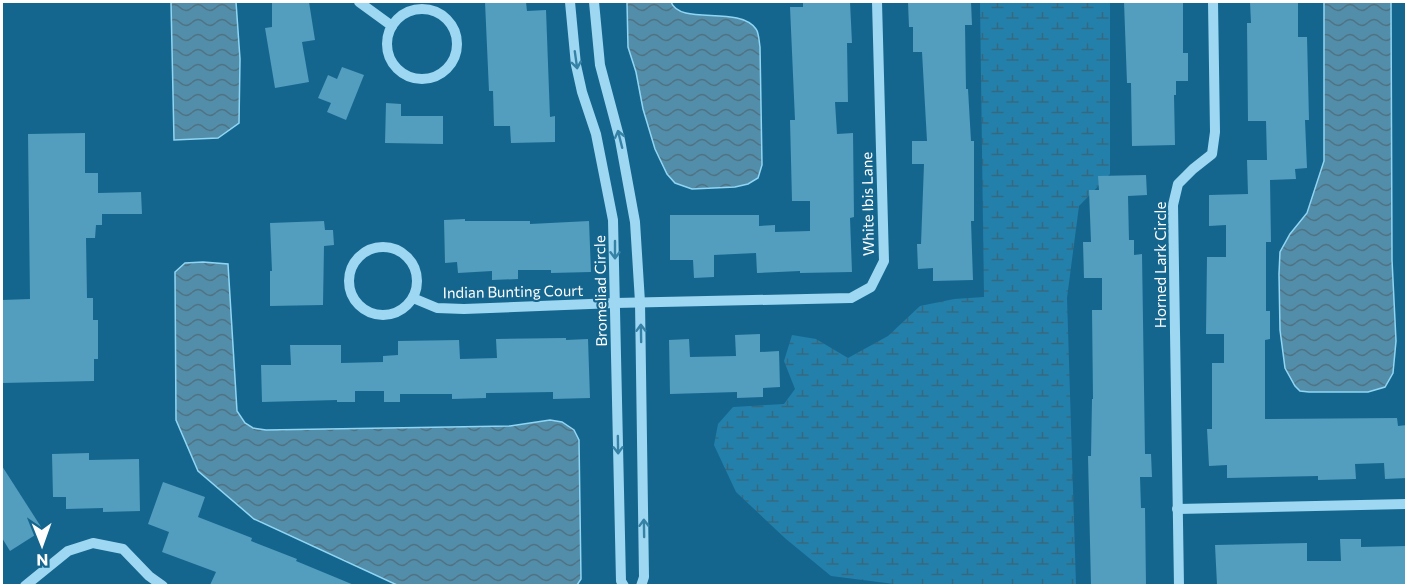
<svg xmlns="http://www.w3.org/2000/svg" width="1408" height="587" font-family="Commissioner,sans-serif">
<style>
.wetland{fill:url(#wetland-marsh)}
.water{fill:url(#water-waves);stroke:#90d6f4;stroke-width:1.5}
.building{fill:#539dbf}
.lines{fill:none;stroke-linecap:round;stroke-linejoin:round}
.minor{stroke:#9ed7f1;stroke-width:10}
.oneway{stroke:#3682a7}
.labels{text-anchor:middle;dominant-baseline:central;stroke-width:4.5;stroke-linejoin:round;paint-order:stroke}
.street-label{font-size:15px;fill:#fff;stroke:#14668e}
</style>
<defs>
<pattern id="wetland-marsh" width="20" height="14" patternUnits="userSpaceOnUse" patternTransform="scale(1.5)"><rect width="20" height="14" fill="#2380ab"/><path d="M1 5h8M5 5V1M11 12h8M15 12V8" fill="none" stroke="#356980"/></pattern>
<pattern id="water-waves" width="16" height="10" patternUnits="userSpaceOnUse" patternTransform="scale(1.5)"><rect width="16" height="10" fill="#528da9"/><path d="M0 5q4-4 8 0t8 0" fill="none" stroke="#507384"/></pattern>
</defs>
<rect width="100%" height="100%" fill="#14668e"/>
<polygon class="wetland" points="980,2 1110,2 1110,174 1079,206 1067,298 1076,585 910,586 831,576 786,539 736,492 714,445 718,424 733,407 784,404 795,389 784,361 792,335 816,339 848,358 888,336 920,306 954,299 984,297"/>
<g class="water">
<polygon points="171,2 236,2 240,59 239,123 218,138 174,140"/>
<path d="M 627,2 L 671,2 C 680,26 739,5 756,29 C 759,33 759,41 760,47 L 762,165 L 758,178 L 748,184 L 735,187 L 692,189 L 675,183 L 667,174 L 655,149 L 643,109 L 636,72 L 628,47 Z"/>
<polygon points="1324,2 1391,2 1392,260 1396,341 1393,373 1385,387 1368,392 1309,392 1300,391 1295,386 1285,368 1280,330 1279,274 1280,252 1290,234 1307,213 1324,161"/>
<polygon points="203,262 228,264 237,411 245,423 253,428 266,430 510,426 550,420 562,422 574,430 579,440 581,579 577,585 397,585 254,519 198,471 176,420 175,272 185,263"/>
</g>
<g class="building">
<polygon points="272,2 309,2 315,40 302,42 309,82 275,88 265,28 272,27"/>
<polygon points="485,2 526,2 527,11 546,10 550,117 555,116 555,142 511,143 510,126 494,126 493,91 489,91"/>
<polygon points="803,2 850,2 852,43 847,43 848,102 835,102 837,134 853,133 854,217 850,218 852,272 800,273 800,271 757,273 756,253 714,255 714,277 694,278 693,260 670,260 670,215 759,215 759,226 775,225 775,232 810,231 810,201 792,201 790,120 795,120 790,7 803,7"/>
<polygon points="908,2 971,2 972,25 965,25 966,89 968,89 971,141 974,141 974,221 971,221 973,280 933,281 933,268 918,269 917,244 921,244 924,164 912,164 912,141 927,141 922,52 913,52 913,27 909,27"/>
<polygon points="1124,2 1183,2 1183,53 1188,53 1188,81 1176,81 1176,95 1174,95 1175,145 1132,146 1131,83 1127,83"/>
<polygon points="1250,2 1298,2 1298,37 1307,37 1309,120 1305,120 1307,168 1295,169 1296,179 1270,180 1271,242 1266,242 1266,311 1270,311 1270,339 1265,340 1265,419 1397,418 1398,426 1407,425 1407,478 1385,479 1384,463 1355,464 1356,479 1318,480 1318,476 1227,478 1227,465 1209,466 1207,429 1212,429 1212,363 1224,363 1224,334 1206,334 1207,257 1226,257 1226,225 1209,226 1209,195 1248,194 1247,160 1267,160 1266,121 1248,121 1247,23 1251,23"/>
<polygon points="342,67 364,75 346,120 327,112 331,103 318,98 328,75 337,79"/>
<polygon points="386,103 401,104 401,116 443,116 443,144 385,143"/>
<polygon points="85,133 85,173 98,173 98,193 141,192 142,214 102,214 102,225 96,225 95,238 86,238 87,298 93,298 93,320 98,320 98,359 94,359 94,381 2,383 2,300 30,299 28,134"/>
<polygon points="1146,175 1147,195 1128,196 1129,240 1134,240 1134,255 1142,254 1145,454 1151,454 1152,477 1140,477 1141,508 1145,508 1146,585 1091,585 1088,456 1091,456 1092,399 1093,399 1092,310 1102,310 1102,278 1084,278 1083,242 1091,242 1089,190 1099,190 1098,176"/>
<polygon points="465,219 465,221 530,221 530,224 589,221 591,272 551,273 551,270 518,270 518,279 492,280 492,271 458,273 457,262 445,263 444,220"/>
<polygon points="324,221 325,230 333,230 334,245 324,246 323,305 270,306 270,271 272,271 270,223"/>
<polygon points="760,334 760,352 779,351 780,387 763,388 763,397 737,398 737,392 670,394 669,340 689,339 690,357 736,356 735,335"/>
<polygon points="566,338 566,340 588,339 590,398 553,399 553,392 486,393 486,398 452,399 452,394 400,394 400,402 384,402 384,391 355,391 355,402 337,402 337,400 262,402 261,365 291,365 290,345 341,345 341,363 383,362 383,356 398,355 398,341 459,340 460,359 497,358 496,339"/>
<polygon points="89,453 89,460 139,459 140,511 103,512 103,508 66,509 66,497 53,497 52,454"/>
<polygon points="2,466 43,530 10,551 2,538"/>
<polygon points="163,482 205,497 198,517 252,538 251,541 297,559 296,561 354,585 210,585 216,572 162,552 169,532 148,524"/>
<polygon points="1340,539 1361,539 1361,547 1407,546 1407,585 1217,585 1215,545 1307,543 1307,561 1341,561"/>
</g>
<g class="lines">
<g class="minor">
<polyline points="359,2 392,26"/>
<polyline points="570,2 576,65 582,92 596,134 613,220 621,581 624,586"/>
<polyline points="594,2 600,65 620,140 635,222 640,302 644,577 641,586"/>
<circle cx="422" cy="44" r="35"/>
<circle cx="383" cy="281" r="34"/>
<polyline points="413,298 437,308 464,309 615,303 851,298 871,287 884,261 877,2"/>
<polyline points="1177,509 1406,504"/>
<polyline points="25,586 68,551 93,543 123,549 149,576 163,586"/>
<polyline points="1179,586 1173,205 1178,184 1193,169 1212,154 1215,132 1213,2"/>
</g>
</g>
<defs><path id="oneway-shaft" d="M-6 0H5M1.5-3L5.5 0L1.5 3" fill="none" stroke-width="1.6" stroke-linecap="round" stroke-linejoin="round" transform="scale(1.5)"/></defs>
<g class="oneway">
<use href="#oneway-shaft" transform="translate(576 60) rotate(82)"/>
<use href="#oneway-shaft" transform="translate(620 139) rotate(-104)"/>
<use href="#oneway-shaft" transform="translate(615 250) rotate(90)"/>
<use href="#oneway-shaft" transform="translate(641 333) rotate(-91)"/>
<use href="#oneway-shaft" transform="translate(618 445) rotate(89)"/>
<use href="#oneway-shaft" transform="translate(644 528) rotate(-91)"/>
</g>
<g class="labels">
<g class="street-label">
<text transform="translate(867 204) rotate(-91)">White Ibis Lane</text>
<text transform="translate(1160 265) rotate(-90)">Horned Lark Circle</text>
<text transform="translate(513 291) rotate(-1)">Indian Bunting Court</text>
<text transform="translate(600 291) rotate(-91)">Bromeliad Circle</text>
</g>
</g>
<rect width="1408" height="587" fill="none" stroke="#ffffff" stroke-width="6"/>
<g transform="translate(42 545) rotate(179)" stroke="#14668e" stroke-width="4.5" paint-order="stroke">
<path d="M0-4.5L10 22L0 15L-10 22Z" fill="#ffffff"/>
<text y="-9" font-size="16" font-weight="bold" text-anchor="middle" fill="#ffffff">N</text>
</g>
</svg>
